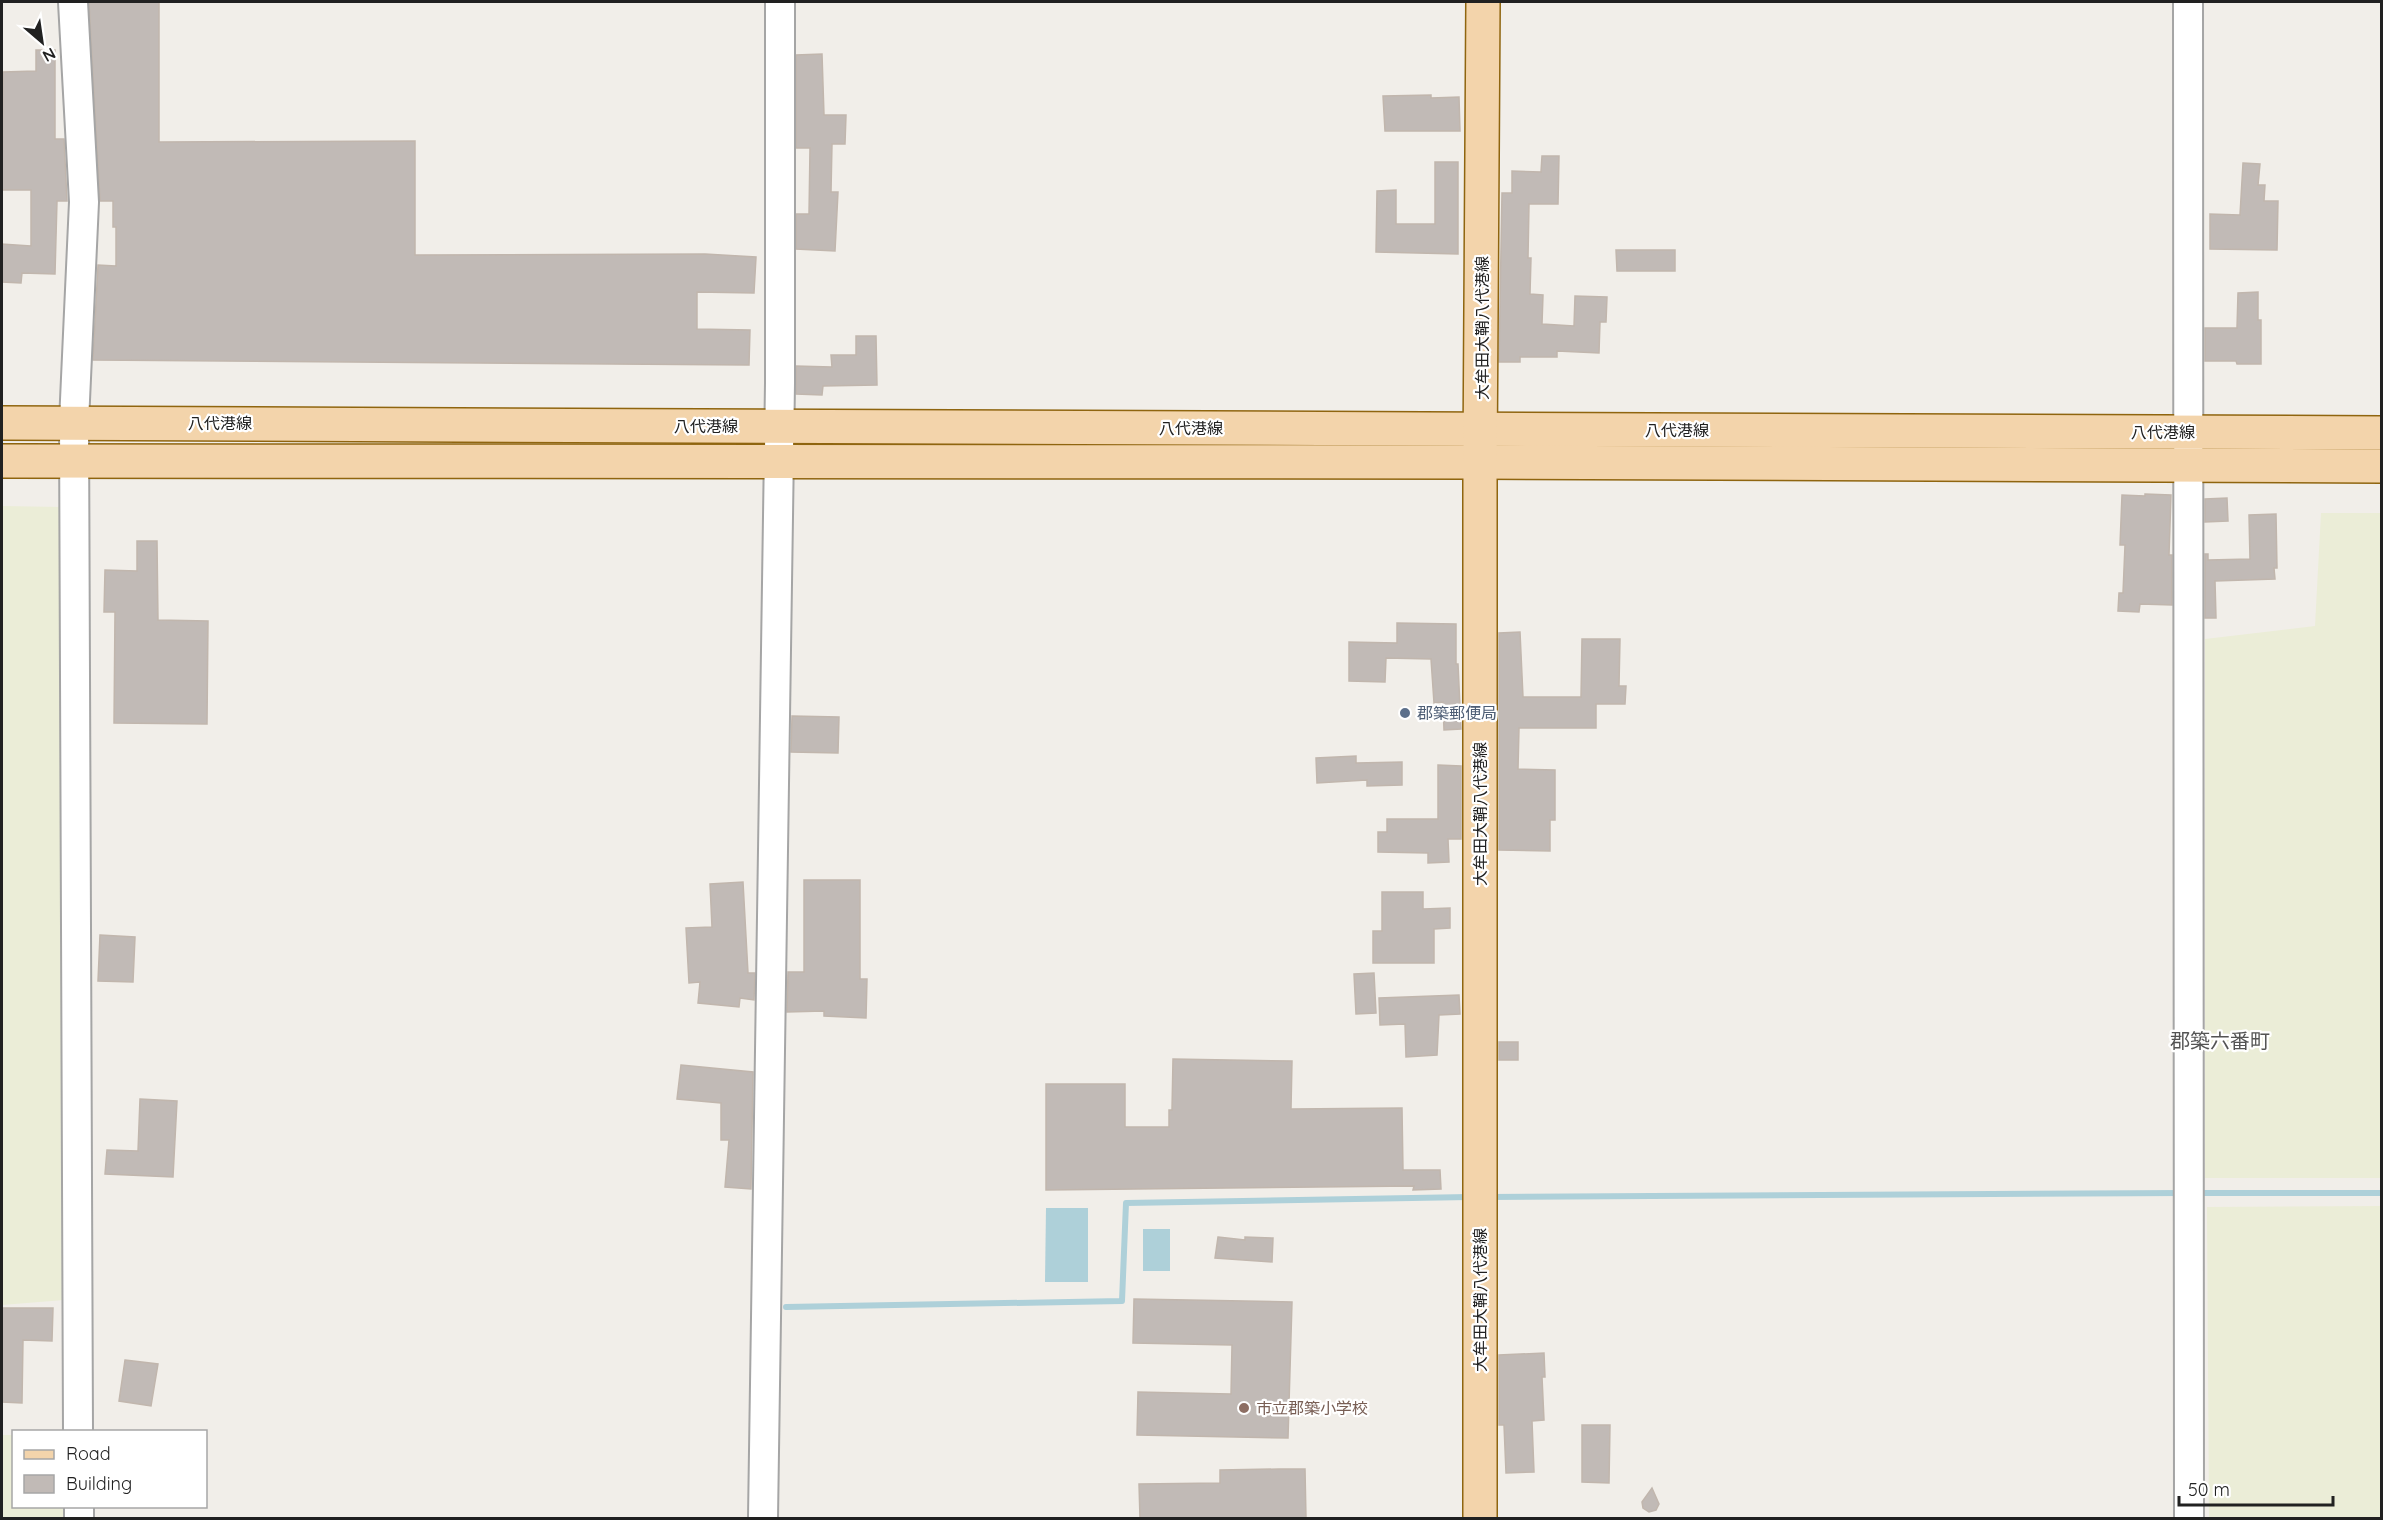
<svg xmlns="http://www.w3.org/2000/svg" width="2383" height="1520" font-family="Quicksand,'Noto Sans JP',sans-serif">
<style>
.farmland{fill:#ebedd7}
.water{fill:#aed0d9}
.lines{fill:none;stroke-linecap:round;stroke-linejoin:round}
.stream{stroke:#aed0d9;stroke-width:6}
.building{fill:#c1bab6;stroke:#c1b6ad;stroke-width:1.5}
.minor-casing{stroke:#a5a5a5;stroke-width:32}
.major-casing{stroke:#8f650f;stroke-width:36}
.minor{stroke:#fff;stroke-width:28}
.major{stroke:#f3d4ab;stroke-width:33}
.service-dot{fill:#5c6f8a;stroke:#fff;stroke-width:2}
.education-dot{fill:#8d6e63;stroke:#fff;stroke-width:2}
.labels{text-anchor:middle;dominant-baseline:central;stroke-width:4.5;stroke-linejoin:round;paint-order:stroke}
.street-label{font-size:16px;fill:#212121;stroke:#fff}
.service-label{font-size:16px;fill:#4e5e75;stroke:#fff;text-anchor:start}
.education-label{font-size:16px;fill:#785e54;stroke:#fff;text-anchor:start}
.quarter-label{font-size:20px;fill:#545454;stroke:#fff}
</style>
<rect width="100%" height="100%" fill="#f1eee9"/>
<g class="farmland">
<polygon points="2,506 62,507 64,1300 2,1305"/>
<polygon points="2321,513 2381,513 2381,1178 2205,1178 2205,639 2315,626"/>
<polygon points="2381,1206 2381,1518 2209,1518 2207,1207"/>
<polygon points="2,1435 13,1435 14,1506 63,1507 63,1518 2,1518"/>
</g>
<g class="water">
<polygon points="1046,1208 1088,1208 1088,1282 1045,1282"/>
<rect x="1143" y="1229" width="27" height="42"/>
</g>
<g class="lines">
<g class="stream">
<polyline points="2196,1193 2382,1193"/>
<polyline points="1488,1197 2183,1193"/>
<polyline points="786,1307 1122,1301 1126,1203 1469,1197"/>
</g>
</g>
<g class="building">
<polygon points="89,2 159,2 159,142 415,141 415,255 705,254 756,257 754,293 697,292 697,329 750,330 749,365 93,360 98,265 116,266 116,227 113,227 113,201 100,201"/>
<polygon points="36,50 55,50 55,139 64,139 67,201 57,201 55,274 22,273 21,283 2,282 2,244 31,246 31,190 2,190 3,72 36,71"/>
<polygon points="822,54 824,115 846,115 845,144 832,144 831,192 838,192 835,251 796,249 796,214 809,214 810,148 796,148 796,55"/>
<polygon points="1431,95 1431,98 1459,97 1460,131 1385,131 1383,96"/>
<polygon points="1542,156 1559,156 1558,204 1529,204 1528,258 1531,258 1530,294 1543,295 1542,324 1574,326 1575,296 1607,297 1606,322 1600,322 1599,353 1557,351 1557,357 1520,357 1520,362 1499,362 1502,193 1512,193 1512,171 1541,172"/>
<polygon points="1435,162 1458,162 1458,254 1376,252 1377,191 1396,190 1396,224 1435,224"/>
<polygon points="2243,163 2260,164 2258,185 2265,185 2264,201 2278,201 2277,250 2210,249 2210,214 2240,215"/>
<polygon points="1616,250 1675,250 1675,271 1617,271"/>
<polygon points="2258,292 2258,320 2261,320 2261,364 2237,364 2236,361 2205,361 2205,328 2237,328 2238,293"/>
<polygon points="856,336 876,336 877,385 823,386 822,395 796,394 796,366 832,367 831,355 856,355"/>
<polygon points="2145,494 2171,495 2169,555 2172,555 2172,605 2140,604 2139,612 2118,611 2119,593 2123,593 2125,545 2120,545 2122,495 2145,496"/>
<polygon points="2227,498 2228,521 2205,522 2205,499"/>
<polygon points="2276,514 2277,568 2274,568 2275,579 2215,581 2216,618 2205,618 2205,554 2208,554 2208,560 2250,559 2249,515"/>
<polygon points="137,541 157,541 158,620 208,621 207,724 114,723 115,612 104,612 105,570 137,571"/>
<polygon points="1397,623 1456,624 1456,664 1458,664 1461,729 1444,730 1443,702 1434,703 1431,659 1386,658 1385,682 1349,681 1349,642 1397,643"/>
<polygon points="1520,632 1523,697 1581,697 1582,639 1620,639 1619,686 1626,686 1625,704 1596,704 1596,728 1519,728 1518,769 1555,770 1555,820 1550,820 1550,851 1499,850 1499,633"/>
<polygon points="792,716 839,717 838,753 791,752"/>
<polygon points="1356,756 1356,763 1402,762 1402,785 1367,786 1367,780 1317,783 1316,758"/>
<polygon points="1438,765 1461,766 1461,839 1448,839 1449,862 1428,863 1428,853 1378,852 1378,832 1387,832 1387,819 1438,819"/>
<polygon points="804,880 860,880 860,979 867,979 866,1018 824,1016 824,1011 787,1012 788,972 804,972"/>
<polygon points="743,882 748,973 755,973 754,1000 740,998 739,1007 698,1003 700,982 689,983 686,928 712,927 710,884"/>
<polygon points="1382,892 1423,892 1423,909 1450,908 1450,928 1434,929 1434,963 1373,963 1373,931 1382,931"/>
<polygon points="100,935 135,937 133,982 98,981"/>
<polygon points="1374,973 1376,1013 1356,1014 1354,974"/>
<polygon points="1459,995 1460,1014 1439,1015 1437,1055 1406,1057 1405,1024 1380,1025 1379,998"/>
<rect x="1499" y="1042" width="19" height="18"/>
<polygon points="1173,1059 1292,1061 1291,1109 1402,1108 1403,1170 1440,1170 1441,1189 1413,1190 1414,1186 1046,1190 1046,1084 1125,1084 1125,1127 1169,1127 1169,1110 1172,1110"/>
<polygon points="681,1065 753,1072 751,1189 725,1187 729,1140 721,1140 721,1103 677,1099"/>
<polygon points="140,1099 177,1101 173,1177 105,1174 107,1150 138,1151"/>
<polygon points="1218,1237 1245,1240 1245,1237 1273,1238 1272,1262 1215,1258"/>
<polygon points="1134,1299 1292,1302 1288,1438 1137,1435 1138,1392 1231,1394 1232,1345 1133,1343"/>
<polygon points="2,1308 53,1308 52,1341 23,1340 22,1403 2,1402"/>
<polygon points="1544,1353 1545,1377 1542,1377 1544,1420 1532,1421 1534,1472 1506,1473 1504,1425 1499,1425 1499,1355"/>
<polygon points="125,1360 158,1364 151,1406 119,1401"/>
<polygon points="1582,1425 1610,1425 1609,1483 1582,1482"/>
<polygon points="1279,1469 1305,1469 1306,1518 1140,1518 1139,1484 1220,1483 1220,1470"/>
<polygon points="1652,1488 1659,1504 1656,1510 1649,1512 1643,1508 1642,1502"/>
</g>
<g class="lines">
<g class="minor-casing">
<g id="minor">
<polyline points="73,2 84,202 74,422 78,1432"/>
<polyline points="2188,2 2189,1518"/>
<polyline points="79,1506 79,1518"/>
<polyline points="763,1518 780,383 780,2"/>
</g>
</g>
<g class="major-casing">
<g id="major">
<polyline points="2,423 2382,433"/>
<polyline points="2,461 1480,462 2382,466"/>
<polyline points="1480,1518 1480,462 1483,2"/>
</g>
</g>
<use href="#minor" class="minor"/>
<use href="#major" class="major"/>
</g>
<circle class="service-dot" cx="1405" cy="713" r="6"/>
<circle class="education-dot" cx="1244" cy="1408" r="6"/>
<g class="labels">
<g class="street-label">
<text transform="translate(1482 328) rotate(-90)">大牟田大鞘八代港線</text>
<text x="220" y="423">八代港線</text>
<text x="706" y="426">八代港線</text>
<text x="1191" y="428">八代港線</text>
<text x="1677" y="430">八代港線</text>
<text x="2163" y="432">八代港線</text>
<text transform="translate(1480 814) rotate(-90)">大牟田大鞘八代港線</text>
<text transform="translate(1480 1300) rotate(-90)">大牟田大鞘八代港線</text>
</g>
<g class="service-label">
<text x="1417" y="713">郡築郵便局</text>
</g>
<g class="education-label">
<text x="1256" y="1408">市立郡築小学校</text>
</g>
<g class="quarter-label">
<text x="2220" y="1040">郡築六番町</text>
</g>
</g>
<rect width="2383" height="1520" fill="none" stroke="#212121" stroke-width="6"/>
<rect x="12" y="1430" width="195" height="78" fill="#ffffff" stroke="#a6a6a6" stroke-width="1.5"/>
<rect x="24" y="1450" width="30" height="9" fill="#f3d4ab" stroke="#a6a6a6" stroke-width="1.5"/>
<text x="66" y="1460" font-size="18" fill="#212121">Road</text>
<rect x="24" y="1475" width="30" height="18" fill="#c1bab6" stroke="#a6a6a6" stroke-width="1.5"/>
<text x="66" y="1490" font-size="18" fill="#212121">Building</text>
<g transform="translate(42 42) rotate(151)" stroke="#ffffff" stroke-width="4.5" paint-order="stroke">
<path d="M0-4.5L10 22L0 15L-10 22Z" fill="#212121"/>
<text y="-9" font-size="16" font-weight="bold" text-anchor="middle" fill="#212121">N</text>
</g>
<path d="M2179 1496v9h154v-9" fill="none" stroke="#212121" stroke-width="3"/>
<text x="2188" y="1496" font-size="18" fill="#212121" stroke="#ffffff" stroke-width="4.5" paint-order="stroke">50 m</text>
</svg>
